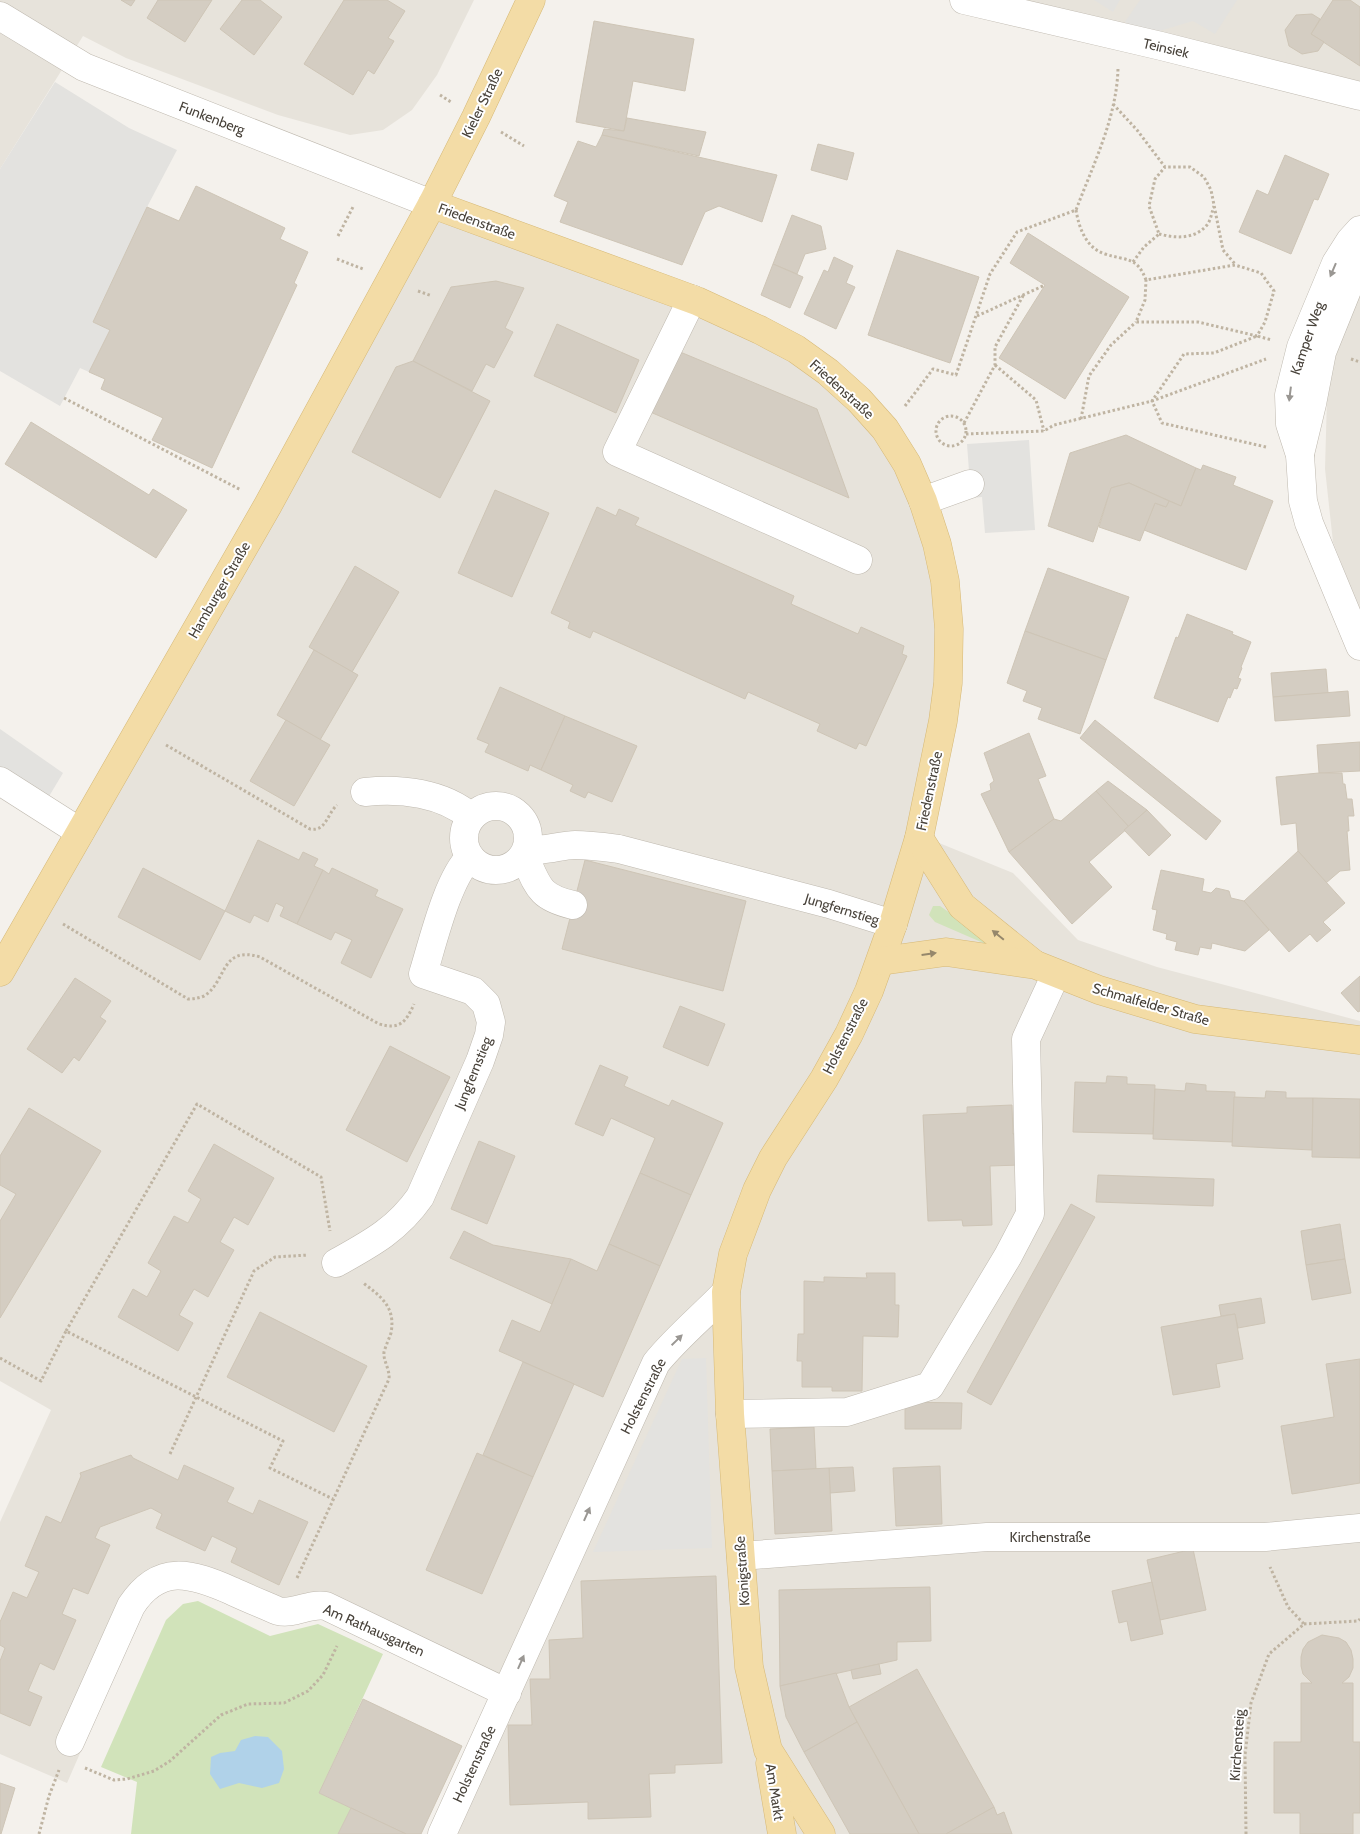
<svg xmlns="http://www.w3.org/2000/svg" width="1360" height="1834" font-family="Cabin,sans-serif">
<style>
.residential{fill:#e7e3db}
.green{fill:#d1e3ba}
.parking{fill:#e3e2df}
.water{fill:#b0d2e9}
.building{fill:#d4cdc2;stroke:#cec5b6}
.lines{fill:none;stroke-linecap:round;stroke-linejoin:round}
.minor-casing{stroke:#bfb9af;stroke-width:29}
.major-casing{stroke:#d6b977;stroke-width:29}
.path{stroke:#bfb4a2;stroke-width:3;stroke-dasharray:2.5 2.5;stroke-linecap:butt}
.minor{stroke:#fff;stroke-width:28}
.major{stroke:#f3dca6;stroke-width:28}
.oneway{fill:#9a9793}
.oneway2{fill:#95876b}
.labels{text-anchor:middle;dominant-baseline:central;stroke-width:4;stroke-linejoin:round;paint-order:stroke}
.street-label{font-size:14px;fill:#48423a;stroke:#fff}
</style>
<rect width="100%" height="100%" fill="#f4f1ec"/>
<g class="residential">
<polygon points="0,0 474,0 437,75 412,110 383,130 350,135 278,115 126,58 83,36 0,169"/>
<polygon points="964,0 1360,0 1360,100"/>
<polygon points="432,214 723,323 822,379 874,431 912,501 935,582 938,670 912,832 1013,873 1078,940 1157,967 1360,1021 1360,1834 450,1834 509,1705 323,1617 180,1587 166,1590 149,1603 141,1614 67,1783 0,1754 0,1522 51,1410 0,1381 0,987 73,860"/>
<polygon points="1360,275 1360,611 1333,542 1325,469 1327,398 1339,318"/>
</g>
<g class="green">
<polygon points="933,906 940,906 990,941 988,945 935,922 929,915"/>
<polygon points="198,1601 270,1636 318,1624 383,1654 319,1793 351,1808 338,1834 131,1834 137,1782 101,1767 166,1620 183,1604"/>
</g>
<g class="parking">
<polygon points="1094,0 1120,0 1113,12"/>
<polygon points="1140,0 1237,0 1215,34 1193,21 1149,34 1125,22"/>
<polygon points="55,82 129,128 177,150 147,207 93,322 110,330 89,372 80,368 60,406 0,371 0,169"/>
<polygon points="1029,440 1035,530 985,533 982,497 971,498 967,444"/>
<polygon points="0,729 63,773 42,808 0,794"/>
<polygon points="706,1358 712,1548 593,1552 682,1359"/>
</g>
<polygon class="water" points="255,1736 268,1737 282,1751 284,1769 279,1783 262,1788 239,1783 220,1789 210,1774 211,1757 220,1753 235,1751 241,1740"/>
<g class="building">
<polygon points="121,0 135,0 131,6"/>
<polygon points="158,0 212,0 185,42 147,18"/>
<polygon points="242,0 260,0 282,17 254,55 220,29"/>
<polygon points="344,0 387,0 405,11 388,38 394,41 374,74 368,70 353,95 304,64"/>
<polygon points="1333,0 1350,0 1360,7 1360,66 1311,34"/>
<polygon points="1312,14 1320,19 1311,34 1324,42 1318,51 1302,54 1289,46 1285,30 1296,15"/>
<polygon points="594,21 694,39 685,91 633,81 624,131 576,122"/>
<polygon points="627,118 706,132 699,156 602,135 604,129 624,131"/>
<polygon points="602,135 777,175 762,222 719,206 705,212 682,265 560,222 568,202 554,196 578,141 596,147"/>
<polygon points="818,144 854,153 847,180 811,170"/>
<polygon points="1285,155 1329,174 1318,200 1314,199 1291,254 1239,232 1257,190 1268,195"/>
<polygon points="196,186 285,228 280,239 308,252 294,283 297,285 212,468 152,440 163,418 101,389 105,379 89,372 110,330 93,322 147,207 179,221"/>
<polygon points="792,215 821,226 826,249 805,254 797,274 773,264"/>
<polygon points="1028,233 1129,297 1065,399 999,358 1045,285 1010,263"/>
<polygon points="897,250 979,277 950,363 868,335"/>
<polygon points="834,257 853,266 846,283 855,287 836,329 804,314 824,270 828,272"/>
<polygon points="773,264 803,277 790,308 761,295"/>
<polygon points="496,281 524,288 505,328 513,332 494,368 486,364 472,391 413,361 451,287"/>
<polygon points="557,324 639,360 616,413 534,376"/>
<polygon points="673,349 817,409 849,498 648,411"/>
<polygon points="413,361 490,401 440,498 352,452 396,367"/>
<polygon points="31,422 149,495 153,489 187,510 156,558 5,464"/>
<polygon points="1126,435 1196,468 1181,506 1129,483 1111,488 1093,542 1048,526 1070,453"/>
<polygon points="1203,465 1236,477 1233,485 1273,501 1246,570 1144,530 1155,503 1166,507 1169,501 1181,506 1196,468 1201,470"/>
<polygon points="1129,483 1169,501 1166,507 1155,503 1140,541 1099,527 1111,488"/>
<polygon points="495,490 549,513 512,597 458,573"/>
<polygon points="597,507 616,516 619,509 639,518 635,525 794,596 791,604 858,634 861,627 904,646 902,654 907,656 866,746 859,743 856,749 817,731 820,724 748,692 745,699 593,631 590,638 568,628 570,622 551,613"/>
<polygon points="355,566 399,592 352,672 309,647"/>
<polygon points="1048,568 1129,597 1106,660 1025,631"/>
<polygon points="1187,614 1233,632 1232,634 1251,642 1241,667 1242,668 1238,678 1241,679 1237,689 1234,688 1230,698 1228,697 1218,722 1154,698 1176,637 1178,638"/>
<polygon points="1025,631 1106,660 1080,734 1038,719 1042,708 1023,701 1027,691 1007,683"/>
<polygon points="314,650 358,675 320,740 277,715"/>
<polygon points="1326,669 1328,693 1273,697 1271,673"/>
<polygon points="500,687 565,716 541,770 530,765 528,771 485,752 489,744 477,739"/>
<polygon points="1348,691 1350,716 1275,721 1273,697"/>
<polygon points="565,716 637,746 612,802 588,792 585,798 570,791 573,785 541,770"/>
<polygon points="286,720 330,745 294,806 250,781"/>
<polygon points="1095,720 1221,821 1206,840 1080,738"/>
<polygon points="1029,733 1046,776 1038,779 1054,819 1009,852 981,794 991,790 990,784 994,781 984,753"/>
<polygon points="1360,742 1360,771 1319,773 1317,745"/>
<polygon points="1319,773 1342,773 1343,784 1345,784 1347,799 1352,799 1354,816 1348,816 1349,831 1347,831 1350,870 1340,871 1326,883 1298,851 1296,823 1281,825 1276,777"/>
<polygon points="1108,781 1147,810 1129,827 1096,791"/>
<polygon points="1096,791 1129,827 1089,862 1112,887 1072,924 1009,852 1054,819 1061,821"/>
<polygon points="1147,810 1171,835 1149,856 1124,830"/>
<polygon points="258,840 299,860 303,852 318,859 314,866 323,870 297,924 280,916 284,907 276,903 268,922 254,915 250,923 225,911"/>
<polygon points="1298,851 1345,903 1323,922 1331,930 1317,942 1310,934 1289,952 1244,901"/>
<polygon points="585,860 746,901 723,991 562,949"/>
<polygon points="143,868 225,911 200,960 118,917"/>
<polygon points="332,868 378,890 375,896 403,909 371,978 341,963 352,940 335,932 331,940 297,924 323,870 329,874"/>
<polygon points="1161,870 1204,879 1202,891 1211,893 1216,888 1229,891 1231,898 1244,901 1269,930 1245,951 1212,943 1211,949 1200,947 1198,955 1175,950 1177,942 1166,939 1167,934 1153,930 1157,910 1152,909"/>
<polygon points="1360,976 1360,1011 1358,1012 1341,993"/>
<polygon points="75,978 111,1001 100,1017 106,1021 79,1061 74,1057 62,1073 27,1049"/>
<polygon points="680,1006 725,1024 708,1066 663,1047"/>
<polygon points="390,1046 450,1077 407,1162 346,1130"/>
<polygon points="600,1065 628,1077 624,1086 669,1106 672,1100 723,1123 691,1195 640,1173 655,1138 611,1118 603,1136 575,1124"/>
<polygon points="1107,1076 1127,1077 1127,1084 1155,1085 1153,1134 1073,1132 1075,1082 1106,1083"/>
<polygon points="1186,1083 1206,1085 1206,1091 1235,1092 1233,1142 1153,1139 1155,1089 1185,1091"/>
<polygon points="1266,1091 1286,1092 1286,1098 1313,1098 1312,1150 1232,1146 1234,1097 1265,1098"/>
<polygon points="1313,1098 1360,1099 1360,1158 1312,1157"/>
<polygon points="1012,1105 1013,1134 1019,1133 1020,1165 990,1166 992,1225 963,1226 962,1220 928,1221 923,1115 967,1113 967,1107"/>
<polygon points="29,1108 101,1151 0,1318 0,1221 16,1194 0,1185 0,1156"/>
<polygon points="479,1141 515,1156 487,1224 451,1209"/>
<polygon points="214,1144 274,1178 248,1225 234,1217 220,1242 234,1250 208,1297 194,1289 179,1315 193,1323 178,1351 118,1317 133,1289 147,1297 161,1271 148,1263 174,1216 188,1223 201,1199 188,1191"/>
<polygon points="640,1173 691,1195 660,1266 609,1244"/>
<polygon points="1098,1175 1214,1179 1213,1206 1096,1202"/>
<polygon points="1071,1204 1095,1217 991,1405 967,1392"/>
<polygon points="1340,1224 1345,1259 1306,1265 1301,1231"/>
<polygon points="464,1231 493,1245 571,1259 552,1304 450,1258"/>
<polygon points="609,1244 660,1266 603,1397 499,1351 512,1320 540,1332 571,1259 597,1271"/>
<polygon points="1345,1259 1351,1293 1312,1300 1306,1265"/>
<polygon points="866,1273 895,1273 895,1305 899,1305 898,1337 863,1336 862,1391 832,1391 832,1387 802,1387 802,1361 797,1361 798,1334 804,1334 804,1281 824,1282 824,1277 867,1278"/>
<polygon points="1261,1298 1265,1323 1238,1328 1235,1314 1221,1316 1219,1305"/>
<polygon points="260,1312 367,1366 334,1432 227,1377"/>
<polygon points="1235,1314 1243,1359 1216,1364 1220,1387 1173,1395 1161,1327"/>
<polygon points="1360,1359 1360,1483 1292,1494 1281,1426 1334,1417 1326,1364"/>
<polygon points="523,1362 574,1384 533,1477 483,1455"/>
<polygon points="905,1402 962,1403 961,1429 905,1429"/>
<polygon points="814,1427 816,1469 772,1471 770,1429"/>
<polygon points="477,1453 533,1477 482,1594 426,1570"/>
<polygon points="131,1455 133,1458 178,1480 184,1465 234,1488 227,1502 253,1514 259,1500 308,1522 279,1585 231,1562 237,1548 212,1536 205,1551 156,1528 162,1514 151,1508 100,1527 95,1538 110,1545 88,1594 73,1588 62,1614 76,1620 54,1670 40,1663 28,1691 42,1697 30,1726 0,1713 0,1661 5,1648 0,1645 0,1622 13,1592 27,1598 39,1572 25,1566 46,1516 61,1523 81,1476 80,1473"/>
<polygon points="940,1466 942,1524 896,1526 893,1468"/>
<polygon points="853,1467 855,1491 830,1493 829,1468"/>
<polygon points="829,1468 832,1531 775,1534 772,1471"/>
<polygon points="1193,1549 1206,1610 1160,1620 1147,1560"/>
<polygon points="716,1576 722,1763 675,1765 675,1773 649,1774 651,1817 588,1819 588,1802 510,1805 508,1725 532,1725 530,1679 550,1679 549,1640 583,1638 581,1581"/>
<polygon points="1152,1582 1163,1634 1131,1641 1127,1621 1119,1623 1112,1591"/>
<polygon points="930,1587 931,1641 897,1642 897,1660 780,1686 779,1590"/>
<polygon points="1322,1635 1339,1638 1346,1642 1351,1650 1353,1659 1353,1668 1349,1677 1342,1683 1353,1683 1353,1742 1360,1742 1360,1813 1353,1813 1353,1834 1300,1834 1300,1813 1274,1813 1274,1742 1301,1742 1301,1683 1312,1683 1303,1674 1301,1666 1301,1657 1303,1649 1308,1642"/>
<polygon points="879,1664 881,1674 853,1679 851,1670"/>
<polygon points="917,1669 994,1807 946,1834 919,1834 849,1707"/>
<polygon points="836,1673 849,1707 857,1722 804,1752 786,1717 780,1686"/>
<polygon points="363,1699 462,1746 421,1834 406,1834 319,1793"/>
<polygon points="857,1722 919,1834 850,1834 804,1752"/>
<polygon points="0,1783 15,1788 1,1834 0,1834"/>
<polygon points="994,1807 997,1815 1004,1812 1012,1834 946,1834"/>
<polygon points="351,1808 406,1834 338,1834"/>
</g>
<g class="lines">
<g class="minor-casing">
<g id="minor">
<polyline points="964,0 1161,46 1360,96"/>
<polyline points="0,16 84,67 432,204"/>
<polyline points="1360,230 1350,241 1336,263 1301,347 1289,395 1290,424 1300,455 1303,501 1309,523 1360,646"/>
<polyline points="692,299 617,452 858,560"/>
<polyline points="1300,454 1312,404 1322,352 1360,258"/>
<polyline points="923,501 970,484"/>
<polyline points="0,781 80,832"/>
<path d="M 365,792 C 401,788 443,793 471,817"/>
<circle cx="496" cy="838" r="32"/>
<path d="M 528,848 C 543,853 559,845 575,845 C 590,845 604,847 619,849 L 829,904 L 893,924"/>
<path d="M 524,855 C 538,886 538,897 573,905"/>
<path d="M 336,1263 C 370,1244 397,1230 420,1197 L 480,1061 L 489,1035 L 491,1022 L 486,1004 L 473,991 L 423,974 C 433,942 447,880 470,857"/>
<polyline points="730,1414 847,1412 930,1386 1008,1256 1030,1214 1026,1039 1056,974"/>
<polyline points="741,1556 987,1537 1265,1537 1360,1528"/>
<path d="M 70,1742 L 131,1606 C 159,1563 191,1573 232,1591 C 247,1598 262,1604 278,1611 C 294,1615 308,1603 326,1606 L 507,1693"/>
<path d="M 442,1834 L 656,1363 C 677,1337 703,1316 726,1292"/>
</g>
</g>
<g class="major-casing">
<g id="major">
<polyline points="432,204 697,301 760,330 796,349 828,372 859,400 885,429 907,464 923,501 937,544 945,581 949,629 948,683 943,721 919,838 893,924 869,991 849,1034 824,1079 773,1158 757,1190 733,1254 726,1292 730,1414 749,1667 768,1750 821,1834"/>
<polyline points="919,838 962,906 1034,964"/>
<polyline points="881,961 946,952 1036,965 1099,990 1195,1019 1360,1040"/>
<polyline points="0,972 268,505 432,204 476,117 531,0"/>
<polyline points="770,1763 782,1834"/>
</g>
</g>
<g class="path">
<polyline points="440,95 451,102"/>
<polyline points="1113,104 1137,130 1165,167 1190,167 1204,177 1211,190 1223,250 1235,264"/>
<polyline points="501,132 524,146"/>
<path d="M 1076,210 C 1079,228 1086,248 1105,254 C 1126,261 1137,256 1146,280 L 1235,265 L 1261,273 L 1274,291 L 1265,322 L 1257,336 L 1198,322 L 1136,322 L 1145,300 L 1146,280"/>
<path d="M 1159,234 C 1175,238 1194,240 1207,225 C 1211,220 1212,211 1214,206"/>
<polyline points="338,236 354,205"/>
<polyline points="337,259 363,269"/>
<polyline points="1133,262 1144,247 1159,234 1149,206 1155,179 1165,167"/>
<polyline points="418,291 432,296"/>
<polyline points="977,316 1045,285"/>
<polyline points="1351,359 1360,362"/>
<polyline points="995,365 1036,400 1044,431"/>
<polyline points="64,398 241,490"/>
<path d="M 905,406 L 933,369 L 956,375 L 990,274 L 1017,232 L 1076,210 C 1093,165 1117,117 1118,68"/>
<circle cx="951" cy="431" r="15"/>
<polyline points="1081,419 1089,376 1111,345 1136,322"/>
<polyline points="964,423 995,365 995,347 1024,294"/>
<polyline points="966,434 1044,431 1054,425 1152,401 1266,359"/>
<polyline points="1266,447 1162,423 1152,401 1184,354 1214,353 1257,336 1272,340"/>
<path d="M 166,745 L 310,829 C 326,832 327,814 337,805"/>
<path d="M 63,924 L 188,999 C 194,999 199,998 204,996 C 227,982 220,945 260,957 L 379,1024 C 400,1030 406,1022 414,1004"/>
<polyline points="66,1331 197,1104 321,1177 330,1231"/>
<polyline points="0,1358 41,1381 66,1331 283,1441 270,1468 333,1499"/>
<polyline points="170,1454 254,1271 275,1257 308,1255"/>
<path d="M 297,1578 L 389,1379 C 390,1369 383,1361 384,1352 C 386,1345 389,1339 391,1333 C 396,1306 380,1296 362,1282"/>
<polyline points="1304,1624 1358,1621 1360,1619"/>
<polyline points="85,1768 114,1780 127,1779 154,1771 170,1761 221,1715 248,1704 284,1703 308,1691 323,1675 337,1646"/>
<polyline points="39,1834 49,1796 59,1770"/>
<polyline points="1246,1834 1245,1755 1251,1703 1269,1654 1304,1624 1288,1607 1270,1567"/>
</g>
<use href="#minor" class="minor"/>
<use href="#major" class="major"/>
</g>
<defs><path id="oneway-solid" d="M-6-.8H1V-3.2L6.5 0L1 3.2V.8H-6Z" transform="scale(1.25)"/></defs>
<g class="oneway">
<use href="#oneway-solid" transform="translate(1333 270) rotate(113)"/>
<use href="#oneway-solid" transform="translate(1290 394) rotate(97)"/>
<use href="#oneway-solid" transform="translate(677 1340) rotate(-44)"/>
<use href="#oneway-solid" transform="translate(587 1514) rotate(-66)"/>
<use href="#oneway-solid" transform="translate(521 1662) rotate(-66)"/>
</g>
<g class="oneway2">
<use href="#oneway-solid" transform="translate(998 935) rotate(-141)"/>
<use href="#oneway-solid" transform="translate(929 954) rotate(-8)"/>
</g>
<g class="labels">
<g class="street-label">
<text transform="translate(1166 48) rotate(13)">Teinsiek</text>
<text transform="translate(482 103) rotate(-64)">Kieler Straße</text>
<text transform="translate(212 118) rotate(21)">Funkenberg</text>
<text transform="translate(477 221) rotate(20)">Friedenstraße</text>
<text transform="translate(1307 338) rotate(-71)">Kamper Weg</text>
<text transform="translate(842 389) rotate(42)">Friedenstraße</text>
<text transform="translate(219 590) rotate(-60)">Hamburger Straße</text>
<text transform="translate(929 791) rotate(-78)">Friedenstraße</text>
<text transform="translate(842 909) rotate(17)">Jungfernstieg</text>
<text transform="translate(1151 1004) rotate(16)">Schmalfelder Straße</text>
<text transform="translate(845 1036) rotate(-63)">Holstenstraße</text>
<text transform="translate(473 1073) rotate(-68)">Jungfernstieg</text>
<text transform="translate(643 1396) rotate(-63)">Holstenstraße</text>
<text x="1050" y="1537">Kirchenstraße</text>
<text transform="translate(742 1571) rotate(-94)">Königstraße</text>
<text transform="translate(374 1630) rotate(24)">Am Rathausgarten</text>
<text transform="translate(1237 1745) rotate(-86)">Kirchensteig</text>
<text transform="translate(474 1764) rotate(-65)">Holstenstraße</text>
<text transform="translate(775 1792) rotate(81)">Am Markt</text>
</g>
</g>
</svg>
